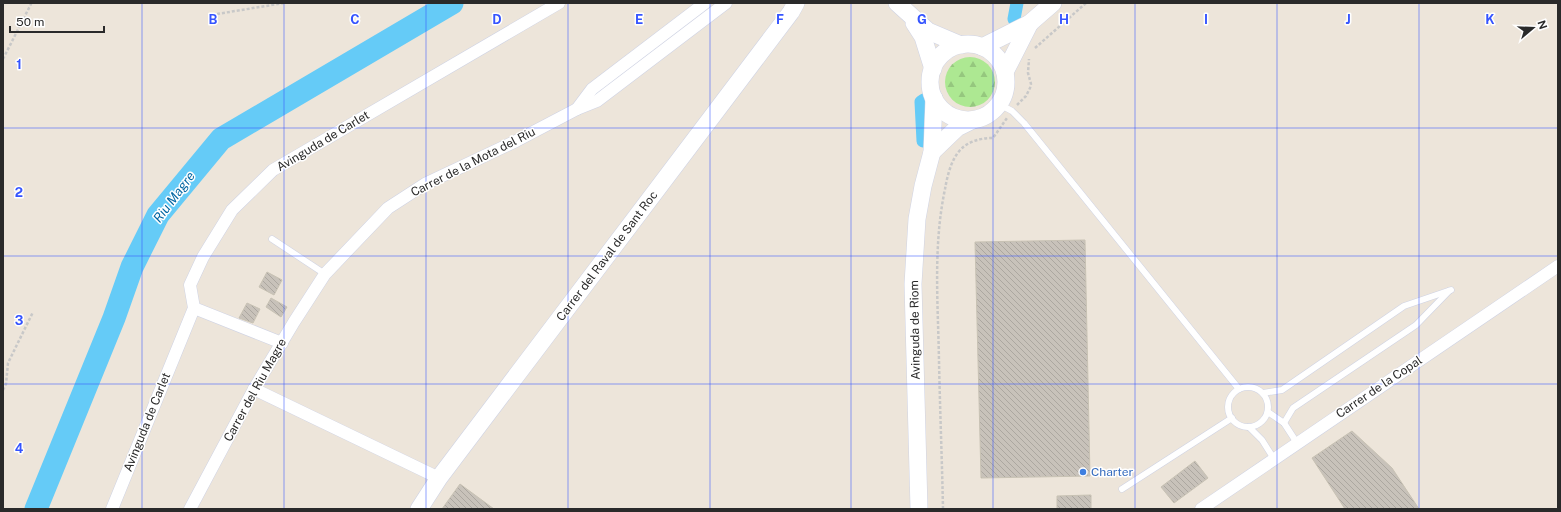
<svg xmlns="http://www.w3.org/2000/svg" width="1561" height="512" font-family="'Public Sans',sans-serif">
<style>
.forest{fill:url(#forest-firs)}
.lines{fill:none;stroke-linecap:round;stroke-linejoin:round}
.canal{stroke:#65cbf7;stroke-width:13}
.river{stroke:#65cbf7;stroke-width:23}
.building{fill:url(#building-back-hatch);stroke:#c8c2b4}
.lane-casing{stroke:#cfd3e4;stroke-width:7}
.street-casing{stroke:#cfd3e4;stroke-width:13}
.secondary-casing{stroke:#cfd3e4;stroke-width:18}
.path{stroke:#c8c8c8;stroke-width:2.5;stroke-dasharray:3 2;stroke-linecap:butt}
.lane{stroke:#fff;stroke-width:6}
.street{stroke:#fff;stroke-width:12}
.secondary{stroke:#fff;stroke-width:17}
.grid{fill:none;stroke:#3554ff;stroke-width:1;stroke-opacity:0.55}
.shop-dot{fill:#3f7fe0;stroke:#fff;stroke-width:1.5}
.labels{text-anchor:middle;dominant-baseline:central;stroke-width:3;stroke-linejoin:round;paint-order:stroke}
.street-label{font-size:12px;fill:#2a2a2a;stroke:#fff}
.shop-label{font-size:12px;fill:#366cbe;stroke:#fff;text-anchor:start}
.water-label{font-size:13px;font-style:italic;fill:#0467a3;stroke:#fff}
.grid-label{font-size:13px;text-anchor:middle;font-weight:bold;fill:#3554ff;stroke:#fff;stroke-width:3;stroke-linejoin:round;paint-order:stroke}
</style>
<defs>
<pattern id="forest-firs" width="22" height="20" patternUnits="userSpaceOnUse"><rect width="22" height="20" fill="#ade892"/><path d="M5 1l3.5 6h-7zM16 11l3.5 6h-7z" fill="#95c77e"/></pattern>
<pattern id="building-back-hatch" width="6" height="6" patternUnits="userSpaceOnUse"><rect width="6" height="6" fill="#c8c2ba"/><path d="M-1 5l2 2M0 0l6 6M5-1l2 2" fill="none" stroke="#aca7a0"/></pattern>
</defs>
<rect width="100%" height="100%" fill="#ede5da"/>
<circle class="forest" cx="970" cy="82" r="25"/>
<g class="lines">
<g class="canal">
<polyline points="1014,19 1017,3"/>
<polyline points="923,141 921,102 924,100"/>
</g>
<polyline class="river" points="36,509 114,318 132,267 158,215 221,139 452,3"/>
</g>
<g class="building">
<polygon points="1085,240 1090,476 981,478 975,242"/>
<polygon points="267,272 282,280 274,295 259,287"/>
<polygon points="271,298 287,307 281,317 266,307"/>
<polygon points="247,303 260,309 253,323 239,318"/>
<polygon points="1352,431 1392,468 1419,509 1345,509 1312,458"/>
<polygon points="1195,461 1208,478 1174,503 1161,487"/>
<polygon points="460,484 494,509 442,509"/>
<polygon points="1091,495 1091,509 1057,509 1057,496"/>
</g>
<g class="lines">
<g class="lane-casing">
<g id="lane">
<polyline points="999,104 1012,111 1024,123 1239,389"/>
<polyline points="272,239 325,274"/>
<circle cx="1248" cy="407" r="20"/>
<polyline points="1263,393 1282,390 1404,306 1451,290"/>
<polyline points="1268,412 1284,423 1297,443"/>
<polyline points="1284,423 1293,408 1416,325 1449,291"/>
<polyline points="1249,427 1262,440 1274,459"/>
<polyline points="1122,489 1232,418"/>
</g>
</g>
<g class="street-casing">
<g id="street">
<polyline points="577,109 592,89 705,3"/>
<polyline points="194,308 282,343"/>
<polyline points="254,389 439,478"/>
<polyline points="112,509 194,308 190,285 203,257 232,210 273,170 559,3"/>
<polyline points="190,509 254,389 294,322 325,274 388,208 425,184 516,141 577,109 597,101 726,3"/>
<polyline points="1201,509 1558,266"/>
</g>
</g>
<g class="secondary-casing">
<g id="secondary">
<polyline points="897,3 928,31 961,45"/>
<polyline points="914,23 923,37 933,69"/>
<circle cx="968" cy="82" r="38"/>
<polyline points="982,47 1030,23 1053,3"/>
<polyline points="1005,72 1030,23"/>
<polyline points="932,152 957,128 973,120"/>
<polyline points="419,509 439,478 791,12 796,3"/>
<polyline points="919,509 913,284 917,219 923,186 932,152 934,98"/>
</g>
</g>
<g class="path">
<polyline points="217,14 284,3"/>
<polyline points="1035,48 1086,3"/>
<polyline points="3,59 31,4 29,3"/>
<polyline points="1017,105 1026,96 1030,88 1031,84 1028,73 1029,59"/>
<polyline points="3,390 6,384 8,363 33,312"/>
<path d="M 943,509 C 942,460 940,410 939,361 C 938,303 933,246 945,189 C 947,178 950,164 957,154 C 965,142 979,138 993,138 L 1007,118"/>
</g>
<use href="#lane" class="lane"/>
<use href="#street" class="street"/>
<use href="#secondary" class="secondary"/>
</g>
<path class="grid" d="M 142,3 L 142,509M 284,3 L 284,509M 426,3 L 426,509M 568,3 L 568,509M 710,3 L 710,509M 851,3 L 851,509M 993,3 L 993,509M 1135,3 L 1135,509M 1277,3 L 1277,509M 1419,3 L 1419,509M 3,128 L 1558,128M 3,256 L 1558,256M 3,384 L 1558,384"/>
<circle class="shop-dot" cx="1083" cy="472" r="4"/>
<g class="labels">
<g class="street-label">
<text transform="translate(323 141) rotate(-31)">Avinguda de Carlet</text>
<text transform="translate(473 162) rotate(-27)">Carrer de la Mota del Riu</text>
<text transform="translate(607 256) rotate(-53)">Carrer del Raval de Sant Roc</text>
<text transform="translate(915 330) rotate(-91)">Avinguda de Riom</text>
<text transform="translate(1379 387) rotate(-34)">Carrer de la Copal</text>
<text transform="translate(255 390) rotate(-61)">Carrer del Riu Magre</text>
<text transform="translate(147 422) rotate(-68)">Avinguda de Carlet</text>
</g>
<g class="shop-label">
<text x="1091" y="472">Charter</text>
</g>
<g class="water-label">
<text transform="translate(174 197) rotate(-53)">Riu Magre</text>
</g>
</g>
<g class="grid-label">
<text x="213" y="24">B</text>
<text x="355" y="24">C</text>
<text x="497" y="24">D</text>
<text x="639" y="24">E</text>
<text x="780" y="24">F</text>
<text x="922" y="24">G</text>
<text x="1064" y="24">H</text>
<text x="1206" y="24">I</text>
<text x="1348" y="24">J</text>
<text x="1490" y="24">K</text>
<text x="19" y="69">1</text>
<text x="19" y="197">2</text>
<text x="19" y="325">3</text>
<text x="19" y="453">4</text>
</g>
<rect width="1561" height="512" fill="none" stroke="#2a2a2a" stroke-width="8"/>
<g transform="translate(1533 28) rotate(71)" stroke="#ffffff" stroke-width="3" paint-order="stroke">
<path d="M0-3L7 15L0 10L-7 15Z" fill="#2a2a2a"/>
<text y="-6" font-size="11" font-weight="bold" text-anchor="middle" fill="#2a2a2a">N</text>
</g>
<path d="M10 26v6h94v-6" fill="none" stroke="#2a2a2a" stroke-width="2"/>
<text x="16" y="26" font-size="12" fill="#2a2a2a" stroke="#ffffff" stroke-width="3" paint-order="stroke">50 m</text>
</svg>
